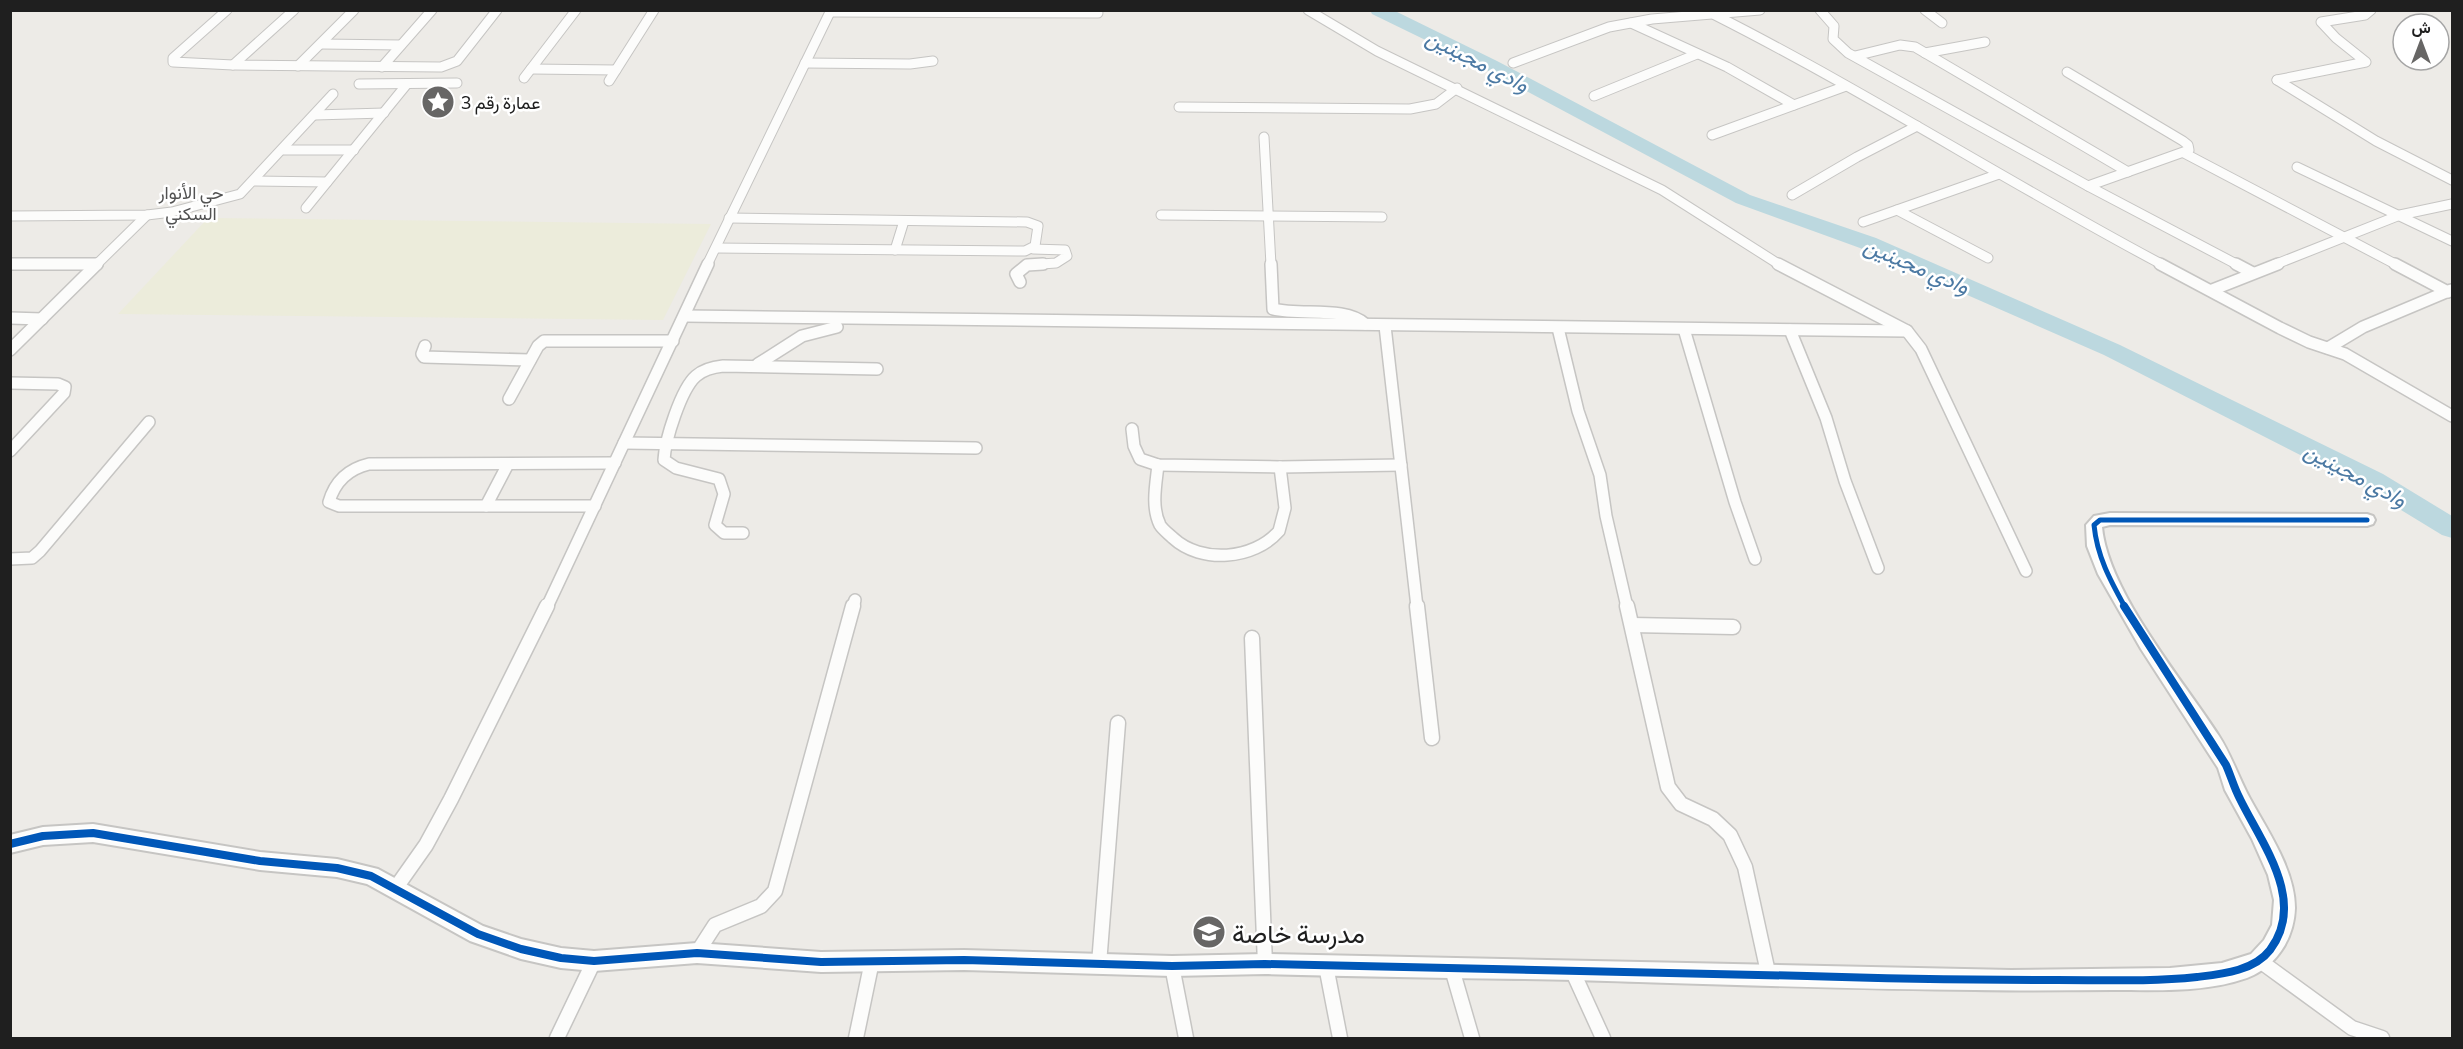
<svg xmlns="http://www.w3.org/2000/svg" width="2463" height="1049" font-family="Commissioner,Vazirmatn,sans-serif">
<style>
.farmland{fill:#ececdb}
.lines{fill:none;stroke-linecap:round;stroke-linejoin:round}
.river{fill:#bcd8df;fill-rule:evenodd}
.minor-far2-casing{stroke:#c6c5c3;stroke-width:11}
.minor-far1-casing{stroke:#c6c5c3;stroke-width:14}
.minor-casing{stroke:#c6c5c3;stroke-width:17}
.tertiary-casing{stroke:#c6c5c3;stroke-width:4}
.minor-far2{stroke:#fcfcfb;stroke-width:9}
.minor-far1{stroke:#fcfcfb;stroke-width:11}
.minor{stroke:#fcfcfb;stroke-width:14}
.tertiary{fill:#fcfcfb;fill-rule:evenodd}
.cycleway-far1-casing{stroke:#fff;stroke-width:9}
.cycleway-casing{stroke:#fff;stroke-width:11}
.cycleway-far1{stroke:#0057b8;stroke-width:5}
.cycleway{stroke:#0057b8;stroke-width:8}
.labels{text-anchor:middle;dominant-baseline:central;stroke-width:5;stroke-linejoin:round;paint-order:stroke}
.far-poi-label{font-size:18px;fill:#1f1f1f;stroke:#fff;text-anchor:start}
.far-neighbourhood-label{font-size:18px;fill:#525252;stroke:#fff}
.water-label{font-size:22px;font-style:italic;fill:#4b79a3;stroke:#fff}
.near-poi-label{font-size:26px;fill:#1f1f1f;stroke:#fff;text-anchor:start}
</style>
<rect width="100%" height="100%" fill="#edebe7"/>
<polygon class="farmland" points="208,218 711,224 663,320 118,314"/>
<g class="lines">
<polygon class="river" points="1370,10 1393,10 1497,61 1750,195 1876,238 2120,345 2383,474 2452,516 2452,538 2442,535 2365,488 2104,355 1860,248 1736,203 1485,69 1372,14"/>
<g class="minor-far2-casing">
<g id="minor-far2">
<polyline points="227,10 173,58 173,62 233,65 441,67 457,61 497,10"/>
<polyline points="1308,10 1377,51 1662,190 1780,265"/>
<polyline points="1820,10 1834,26 1833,39 1848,53 2088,186 2238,265"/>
<polyline points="1925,10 1942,23"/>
<polyline points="830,12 1098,13"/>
<path d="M 1715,15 C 1867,92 2012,185 2163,265"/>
<polyline points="1631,23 1727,67 1794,105"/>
<polyline points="321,44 401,45"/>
<polyline points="1925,53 1985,42"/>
<polyline points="1855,56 1900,45 1915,47 2128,172"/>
<polyline points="805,63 910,64 933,61"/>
<polyline points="1513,63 1609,27 1652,19 1760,10"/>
<polyline points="233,65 294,10"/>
<polyline points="298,66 354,10"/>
<polyline points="382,67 432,10"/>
<polyline points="531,69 616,70"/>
<polyline points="2067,72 2183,141 2188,145 2189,150 2088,186"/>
<polyline points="524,78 576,10"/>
<polyline points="2277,80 2366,62 2336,38 2321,22 2365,15 2371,10"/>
<polyline points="2277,80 2376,141 2452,180"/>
<polyline points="609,81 654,10"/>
<polyline points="359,84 457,83"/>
<polyline points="1594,96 1697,54"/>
<polyline points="1179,107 1410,109 1436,104 1457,88"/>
<polyline points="315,115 384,113"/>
<polyline points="1712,135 1846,86"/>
<polyline points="1264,137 1271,265"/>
<polyline points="284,150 354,150"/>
<polyline points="2184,153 2397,265"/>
<polyline points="2297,167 2452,241"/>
<polyline points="255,181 327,182"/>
<polyline points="1792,195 1857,157 1917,126"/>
<polyline points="306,208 407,84"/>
<polyline points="1897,210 1988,258"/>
<polyline points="1161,215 1382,217"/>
<polyline points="10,216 147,215 172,212 240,194 333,94"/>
<polyline points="1863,222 1999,174"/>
<polyline points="716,248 1025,251 1035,246 1038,226 1027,222 729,218"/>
<polyline points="895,250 904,221"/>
<polyline points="10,264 97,264"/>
<polyline points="96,265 147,215"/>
<polyline points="707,265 831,10"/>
<polyline points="1027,265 1056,263 1067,256 1065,250 1033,249"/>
<polyline points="2274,265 2400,215 2452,204"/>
</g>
</g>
<g class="minor-far1-casing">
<g id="minor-far1">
<polyline points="10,264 97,264"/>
<path d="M 1271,264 L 1273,309 C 1302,316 1345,306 1365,324"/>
<polyline points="1778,264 1907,331 1921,349 2026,571"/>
<polyline points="2160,264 2280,328 2309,342 2345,354 2452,416"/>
<polyline points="2236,264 2253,273"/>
<polyline points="2395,264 2448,292"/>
<polyline points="1020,282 1016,274 1027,265 1043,264"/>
<polyline points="2212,290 2278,264"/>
<polyline points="685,316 1907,331"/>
<polyline points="10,318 42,319"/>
<polyline points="1385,326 1417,607"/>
<polyline points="1558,328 1578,411 1600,475 1606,516 1627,607"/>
<polyline points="1684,329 1735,502 1755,559"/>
<polyline points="1790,330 1826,418 1845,481 1878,568"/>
<polyline points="425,346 422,354 424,357 530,360"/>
<polyline points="2328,348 2363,327 2451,290"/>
<polyline points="10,350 97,264"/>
<polyline points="758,364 802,336 837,327"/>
<polyline points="10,383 58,384 65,387 64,393 10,451"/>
<polyline points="509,399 538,346 544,341 673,341"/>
<polyline points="1132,429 1134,446 1140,459 1158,465 1280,467 1401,465"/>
<polyline points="624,443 976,448"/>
<path d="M 1158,465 C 1156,484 1151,507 1160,525 C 1163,530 1169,534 1173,538 C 1201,564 1254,560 1279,531 L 1285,508 L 1280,467"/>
<polyline points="486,506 508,464"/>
<path d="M 595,506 L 339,506 L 329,502 C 335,481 348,469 369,464 L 615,463"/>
<path d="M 743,533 L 724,533 L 715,525 L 724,494 L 719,479 L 676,468 L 664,460 C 665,440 681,389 696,376 C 704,369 713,367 723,366 L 877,369"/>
<polyline points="10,559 32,558 40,551 149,422"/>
<polyline points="547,607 708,264"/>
<polyline points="853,607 855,600"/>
</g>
</g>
<g class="minor-casing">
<g id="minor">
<polyline points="1417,606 1432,738"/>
<polyline points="1627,606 1668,787 1681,804 1713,819 1730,835 1745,867 1769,977"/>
<polyline points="1632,625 1733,627"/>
<polyline points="1252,638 1265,964"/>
<polyline points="395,889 426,845 451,799 547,606"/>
<polyline points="697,953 715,925 761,906 775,891 853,606"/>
<polyline points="2260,961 2352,1028 2382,1038"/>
<polyline points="1099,964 1118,723"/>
<polyline points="1172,966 1186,1038"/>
<polyline points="1326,966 1340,1038"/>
<polyline points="1452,969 1472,1038"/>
<polyline points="1572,970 1603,1038"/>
<polyline points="557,1038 594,961"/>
<polyline points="856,1038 872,961"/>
</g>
</g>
<g class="tertiary-casing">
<path id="tertiary" d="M 2110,513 L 2367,514 L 2373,516 L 2375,520 L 2373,524 L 2367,526 L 2110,525 L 2102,527 C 2108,592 2183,680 2219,736 C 2233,758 2240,782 2253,804 C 2270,834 2295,872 2295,908 C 2294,939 2276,967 2247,978 C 2205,993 2155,990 2112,990 C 2066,990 2021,991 1975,990 C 1842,989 1708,984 1575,980 C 1472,978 1368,977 1265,974 L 1172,976 L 964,970 L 821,972 L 697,963 L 594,971 L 561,968 L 521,959 L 470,941 L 367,884 L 337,877 L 260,870 L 93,842 L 43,845 L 10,853 L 10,835 L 43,827 L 93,824 L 260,852 L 337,859 L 378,869 L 483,926 L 521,939 L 561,948 L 594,951 L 697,943 L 821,952 L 964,950 L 1172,956 L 1265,954 L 2011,970 L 2170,968 L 2222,963 L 2251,954 L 2264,940 L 2272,925 L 2274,900 L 2268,875 L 2252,839 L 2225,790 L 2218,768 L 2141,649 L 2098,574 L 2087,546 L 2086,525 L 2094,516 Z"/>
</g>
<use href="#minor-far2" class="minor-far2"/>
<use href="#minor-far1" class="minor-far1"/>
<use href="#minor" class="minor"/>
<use href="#tertiary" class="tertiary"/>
<g class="cycleway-far1-casing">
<path id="cycleway-far1" d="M 2125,607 C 2110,580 2097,556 2094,525 L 2100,520 L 2367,520"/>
</g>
<g class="cycleway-casing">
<path id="cycleway" d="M 10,844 L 43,836 L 93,833 L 260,861 L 337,868 L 371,876 L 478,934 L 521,949 L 561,958 L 594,961 L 697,953 L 821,962 L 964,960 L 1172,966 L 1265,964 C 1446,969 1627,972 1807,976 C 1891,979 1974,980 2057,980 C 2104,980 2151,982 2197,977 C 2222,974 2254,971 2270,950 C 2307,901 2262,844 2240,799 C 2234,788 2231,776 2226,765 L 2124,606"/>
</g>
<use href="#cycleway-far1" class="cycleway-far1"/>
<use href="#cycleway" class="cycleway"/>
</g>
<defs>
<g id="sight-disc" transform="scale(1.725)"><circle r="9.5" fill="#676665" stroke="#fff"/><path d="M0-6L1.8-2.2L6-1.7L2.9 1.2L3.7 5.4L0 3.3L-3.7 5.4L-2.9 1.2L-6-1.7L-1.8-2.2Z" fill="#fff"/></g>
<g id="school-disc" transform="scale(1.725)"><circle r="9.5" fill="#676665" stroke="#fff"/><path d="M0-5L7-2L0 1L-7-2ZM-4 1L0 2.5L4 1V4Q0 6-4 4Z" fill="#fff"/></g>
</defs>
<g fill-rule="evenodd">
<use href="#sight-disc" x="438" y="102"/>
<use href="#school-disc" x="1209" y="932"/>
</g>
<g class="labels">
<g class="far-poi-label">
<text x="461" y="102">عمارة رقم 3</text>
</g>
<g class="far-neighbourhood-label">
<text x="191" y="192">حي الأنوار<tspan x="191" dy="21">السكني</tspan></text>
</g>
<g class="water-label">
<text transform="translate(1478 60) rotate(27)">وادي مجينين</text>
<text transform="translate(1917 265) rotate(23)">وادي مجينين</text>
<text transform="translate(2356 474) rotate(28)">وادي مجينين</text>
</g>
<g class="near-poi-label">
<text x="1232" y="932">مدرسة خاصة</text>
</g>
</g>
<rect width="2463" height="1049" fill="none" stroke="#1f1f1f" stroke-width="24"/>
<g transform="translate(2421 42)"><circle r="28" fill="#ffffff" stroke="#a5a5a5" stroke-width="1.5"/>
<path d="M0-4.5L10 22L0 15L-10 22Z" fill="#676665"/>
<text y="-9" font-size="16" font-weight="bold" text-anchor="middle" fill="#1f1f1f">ش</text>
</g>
</svg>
